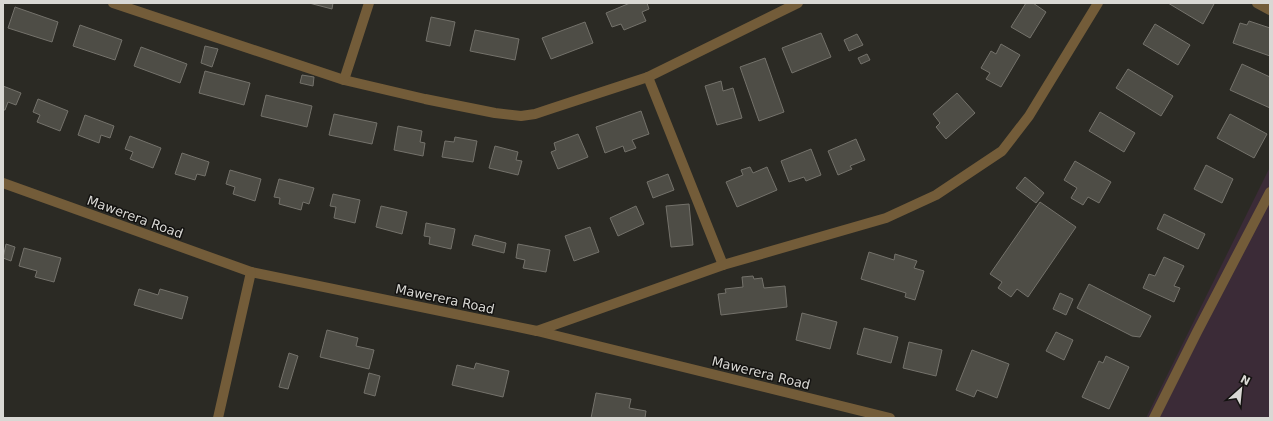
<svg xmlns="http://www.w3.org/2000/svg" width="1273" height="421" font-family="'DejaVu Sans',sans-serif">
<style>
.commercial{fill:#3b2b37}
.building{fill:#4e4d46;stroke:#74726b}
.lines{fill:none;stroke-linecap:round;stroke-linejoin:round}
.minor{stroke:#735c39;stroke-width:10}
.labels{text-anchor:middle;dominant-baseline:central;stroke-width:3;stroke-linejoin:round;paint-order:stroke}
.street-label{font-size:13px;fill:#d9d8d4;stroke:#131210}
</style>
<rect width="100%" height="100%" fill="#2b2a24"/>
<polygon class="commercial" points="1270,167 1270,418 1146,418"/>
<g class="building">
<polygon points="309,3 333,3 332,9"/>
<polygon points="630,3 647,3 649,9 642,12 646,21 624,30 621,24 612,27 606,13"/>
<polygon points="1026,3 1033,3 1046,12 1030,38 1011,27"/>
<polygon points="1168,3 1213,3 1214,4 1203,24"/>
<polygon points="15,7 58,22 52,42 8,28"/>
<polygon points="431,17 455,22 450,46 426,41"/>
<polygon points="1249,21 1270,28 1270,56 1233,43 1240,23 1247,25"/>
<polygon points="585,22 593,43 551,59 542,38"/>
<polygon points="1155,24 1190,45 1178,65 1143,44"/>
<polygon points="80,25 122,40 115,60 73,46"/>
<polygon points="475,30 519,39 515,60 470,51"/>
<polygon points="821,33 831,57 792,73 782,48"/>
<polygon points="857,34 863,45 849,51 844,40"/>
<polygon points="1001,44 1020,55 1001,87 986,79 990,73 981,68 991,51 996,54"/>
<polygon points="205,46 218,49 212,67 201,63"/>
<polygon points="141,47 187,64 180,83 134,66"/>
<polygon points="867,54 870,60 861,64 858,58"/>
<polygon points="765,58 784,112 759,121 740,67"/>
<polygon points="1242,64 1270,77 1270,108 1230,90"/>
<polygon points="1128,69 1173,96 1161,116 1116,88"/>
<polygon points="205,71 250,83 244,105 199,93"/>
<polygon points="302,75 314,77 313,86 300,83"/>
<polygon points="721,81 723,91 733,88 742,118 717,125 705,86"/>
<polygon points="3,86 21,93 16,105 8,102 5,110 3,110"/>
<polygon points="957,93 975,113 946,139 936,127 940,123 933,114"/>
<polygon points="266,95 312,106 307,127 261,116"/>
<polygon points="38,99 68,111 60,131 37,122 40,115 33,112"/>
<polygon points="641,111 649,134 632,140 636,148 625,152 623,146 605,153 596,127"/>
<polygon points="1100,112 1135,133 1124,152 1089,131"/>
<polygon points="334,114 377,123 372,144 329,135"/>
<polygon points="1230,114 1267,134 1254,158 1217,138"/>
<polygon points="85,115 114,126 110,138 101,135 99,143 78,135"/>
<polygon points="398,126 422,131 420,142 425,143 423,156 394,150"/>
<polygon points="578,134 588,157 558,169 551,152 556,150 554,143"/>
<polygon points="130,136 161,148 153,168 130,159 133,152 125,149"/>
<polygon points="455,137 477,141 473,162 442,157 445,141 454,142"/>
<polygon points="856,139 865,160 850,166 852,169 838,175 828,151"/>
<polygon points="495,146 518,152 516,160 522,161 518,175 489,168"/>
<polygon points="811,149 821,175 806,181 804,177 789,182 781,161"/>
<polygon points="182,153 209,162 205,176 197,174 195,180 175,174"/>
<polygon points="1075,161 1111,182 1099,203 1088,197 1083,205 1071,198 1077,188 1064,180"/>
<polygon points="1206,165 1233,179 1222,203 1194,189"/>
<polygon points="750,167 753,173 767,167 777,190 737,207 726,182 743,175 741,170"/>
<polygon points="230,170 261,179 255,201 233,194 235,187 226,184"/>
<polygon points="668,174 674,190 653,198 647,182"/>
<polygon points="1025,177 1044,193 1036,203 1016,188"/>
<polygon points="279,179 314,188 309,204 303,202 301,210 279,204 280,198 274,197"/>
<polygon points="333,194 360,200 355,223 334,218 336,207 330,206"/>
<polygon points="1040,202 1076,227 1028,297 1017,289 1011,297 998,288 1002,282 990,274"/>
<polygon points="689,204 693,245 671,247 666,206"/>
<polygon points="381,206 407,212 402,234 376,227"/>
<polygon points="636,206 644,224 618,236 610,218"/>
<polygon points="1164,214 1205,234 1198,249 1157,229"/>
<polygon points="426,223 455,229 451,249 429,244 430,237 424,236"/>
<polygon points="590,227 599,252 574,261 565,236"/>
<polygon points="475,235 506,243 504,253 472,245"/>
<polygon points="6,244 15,247 11,261 3,258"/>
<polygon points="518,244 550,250 546,272 523,268 525,260 516,258"/>
<polygon points="24,248 61,258 54,282 35,277 37,271 19,266"/>
<polygon points="869,252 894,260 895,254 917,261 914,268 924,271 915,300 905,297 906,293 861,279"/>
<polygon points="1164,257 1184,266 1174,286 1180,288 1174,302 1143,288 1149,274 1155,276"/>
<polygon points="753,276 754,279 762,278 764,288 785,286 787,307 721,315 718,294 726,293 725,289 743,287 742,277"/>
<polygon points="1089,284 1151,316 1140,337 1132,336 1077,308"/>
<polygon points="139,289 158,295 160,289 188,297 182,319 134,305"/>
<polygon points="1060,293 1073,299 1066,315 1053,309"/>
<polygon points="802,313 837,322 830,349 796,340"/>
<polygon points="864,328 898,337 891,363 857,354"/>
<polygon points="327,330 358,338 356,346 374,350 369,369 320,357"/>
<polygon points="1056,332 1073,340 1064,360 1046,351"/>
<polygon points="909,342 942,350 936,376 903,368"/>
<polygon points="972,350 1009,364 997,398 977,390 974,397 956,390"/>
<polygon points="289,353 298,356 288,389 279,387"/>
<polygon points="1106,356 1129,367 1109,409 1082,397 1099,361 1103,363"/>
<polygon points="476,363 509,371 503,397 452,385 457,365 474,369"/>
<polygon points="369,373 380,376 375,396 364,393"/>
<polygon points="596,393 631,399 629,408 646,411 645,418 591,418"/>
</g>
<g class="lines">
<g class="minor">
<polyline points="113,3 344,80 425,99 495,113 521,116 535,114 553,108 648,77 798,3"/>
<polyline points="1257,3 1270,10"/>
<polyline points="648,77 723,265"/>
<polyline points="344,80 369,3"/>
<polyline points="3,183 251,272 537,331 890,418"/>
<polyline points="537,331 723,265 886,218 936,195 1002,151 1029,116 1098,3"/>
<polyline points="218,418 251,272"/>
<polyline points="1154,418 1197,332 1270,192"/>
</g>
</g>
<g class="labels">
<g class="street-label">
<text transform="translate(135 217) rotate(20)">Mawerera Road</text>
<text transform="translate(445 299) rotate(12)">Mawerera Road</text>
<text transform="translate(761 373) rotate(14)">Mawerera Road</text>
</g>
</g>
<rect width="1273" height="421" fill="none" stroke="#d9d8d4" stroke-width="8"/>
<g transform="translate(1241 389) rotate(27)" stroke="#131210" stroke-width="3" paint-order="stroke">
<path d="M0-3L7 15L0 10L-7 15Z" fill="#d9d8d4"/>
<text y="-6" font-size="11" font-weight="bold" text-anchor="middle" fill="#d9d8d4">N</text>
</g>
</svg>
